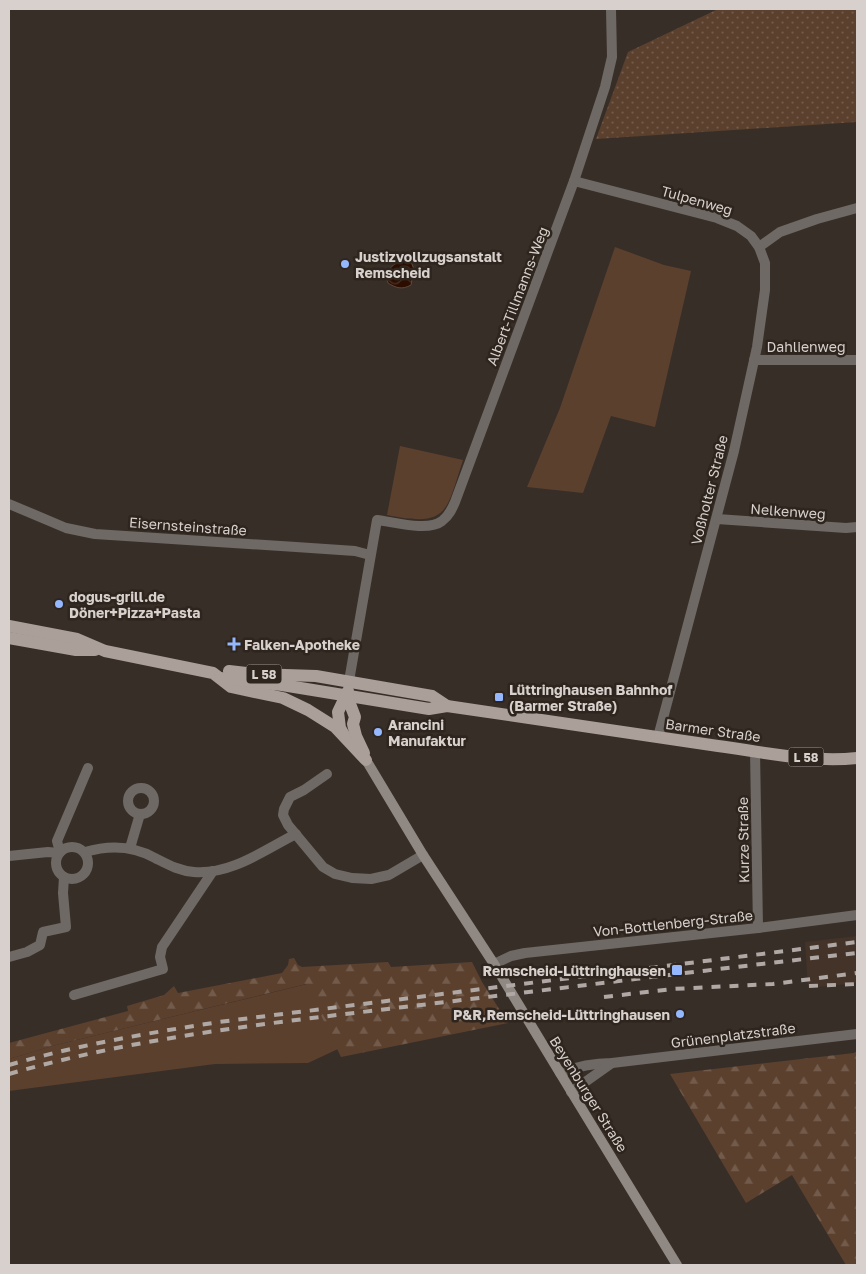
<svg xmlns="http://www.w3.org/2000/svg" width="866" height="1274" font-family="'Golos Text',sans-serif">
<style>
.built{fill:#433329}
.green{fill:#5b402e}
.forest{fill:url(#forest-firs)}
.park{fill:url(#park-dots)}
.water{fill:url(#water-waves);stroke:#5f483d}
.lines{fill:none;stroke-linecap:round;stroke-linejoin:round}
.minor{stroke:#6e6965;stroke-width:10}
.secondary{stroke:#908882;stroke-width:10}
.primary{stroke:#aa9f99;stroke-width:12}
.rail{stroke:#b0a8a4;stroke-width:4;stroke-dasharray:9 9;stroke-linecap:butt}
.poi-dot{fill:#95b7fd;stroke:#2e251e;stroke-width:2}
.labels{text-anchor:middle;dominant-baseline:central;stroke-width:5;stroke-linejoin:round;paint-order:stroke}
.shield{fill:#2e251e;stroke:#a49d98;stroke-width:1}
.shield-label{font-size:12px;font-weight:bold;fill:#d7d0cc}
.street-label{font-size:14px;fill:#d7d0cc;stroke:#2e251e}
.poi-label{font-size:14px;font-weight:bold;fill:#d7d0cc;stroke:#2e251e;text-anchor:start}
</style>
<defs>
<pattern id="forest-firs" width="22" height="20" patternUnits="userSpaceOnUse" patternTransform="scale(1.25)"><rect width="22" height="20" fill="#5b402e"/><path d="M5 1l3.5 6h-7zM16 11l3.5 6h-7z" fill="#725b4b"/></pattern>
<pattern id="park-dots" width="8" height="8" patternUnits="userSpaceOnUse" patternTransform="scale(1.25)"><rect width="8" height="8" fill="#5b402e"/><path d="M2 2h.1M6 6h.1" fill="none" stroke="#725b4b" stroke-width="1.8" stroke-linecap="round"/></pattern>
<pattern id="water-waves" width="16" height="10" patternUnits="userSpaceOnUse" patternTransform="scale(1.25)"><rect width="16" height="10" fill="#2c0e00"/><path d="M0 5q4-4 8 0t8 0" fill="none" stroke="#4a3024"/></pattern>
</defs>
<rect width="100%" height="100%" fill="#382e28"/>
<polygon class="built" points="857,936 857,983 808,988 805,942"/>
<g class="green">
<polygon points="615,247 664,265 691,271 655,427 611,416 583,493 527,487 560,408"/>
<path d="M 400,446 L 463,460 C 446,511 449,528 387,515 Z"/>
<polygon points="307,984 338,1049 308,1063 215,1064 9,1091 9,1059 56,1045"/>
</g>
<g class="forest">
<polygon points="294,958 298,965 302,967 388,962 391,967 472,962 482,982 508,1023 341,1057 306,984 56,1045 9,1059 9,1043 128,1011 127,1006 164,995 174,986 178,993 282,973 288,965 289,959"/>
<polygon points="857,1051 857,1265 846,1265 792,1175 746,1203 670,1074 854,1053"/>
</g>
<polygon class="park" points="718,9 857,9 857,122 596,139 628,52"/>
<path class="water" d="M 408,260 L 411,262 L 414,269 L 411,285 C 402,290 396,288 388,283 C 383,269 396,261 408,260 Z"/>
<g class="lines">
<g class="minor">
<polyline points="574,181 717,218 737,226 751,236 759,247 765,263 765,290 757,347 734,451 658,737"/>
<polyline points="759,247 780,232 817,219 857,208"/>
<polyline points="754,360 857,360"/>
<polyline points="9,504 66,528 95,534 296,547 355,551 370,555"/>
<polyline points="717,519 846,528 857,527"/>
<path d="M 349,681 L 377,520 C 394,522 428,532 442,521 C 449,516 452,509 455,502 L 574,181 L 605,87 L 612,57 L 611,9"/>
<polyline points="755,751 758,928"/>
<polyline points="327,774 304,790 290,797 284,809 283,815 288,825 323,867 335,874 352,878 371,879 389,875 423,855"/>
<circle cx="141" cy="801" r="13"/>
<circle cx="72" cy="863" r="16"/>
<polyline points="130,848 140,814"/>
<polyline points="60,852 57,841 88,768"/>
<path d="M 85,852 C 109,845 132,845 155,858 C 167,864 179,871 194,872 C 231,875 264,850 296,834"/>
<polyline points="9,856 48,852 58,853"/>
<polyline points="9,957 27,952 40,945 43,932 66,927 63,893 64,877"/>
<polyline points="494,964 511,956 525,953 758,928 857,915"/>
<polyline points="74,995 163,969 160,957 162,947 213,871"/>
<path d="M 560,1073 C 578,1066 593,1063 612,1063 L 857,1034"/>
<polyline points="571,1092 612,1063"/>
</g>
<polyline class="secondary" points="366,760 423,855 494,964 560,1073 677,1265"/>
<g class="primary">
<polyline points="9,626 77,639 105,651 213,673 231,687 283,698 308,710 335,727 366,760"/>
<polyline points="9,638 76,650 95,650"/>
<polyline points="229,671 255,674 316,676 432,696 447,706"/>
<path d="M 220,678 L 282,685 L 429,709 L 447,706 C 537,719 627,733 718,746 C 763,752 811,763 857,758"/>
<polyline points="347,696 355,717 353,724 356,736 364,753"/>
<polyline points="344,735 340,728 338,712 348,691"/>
</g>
<g class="rail">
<polyline points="809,986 857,984"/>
<polyline points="604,997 672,989 773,984 857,973"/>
<path d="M 9,1065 C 78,1045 148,1033 219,1022 L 857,942"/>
<path d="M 9,1074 C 137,1037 271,1023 404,1007 C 555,989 706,970 857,953"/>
</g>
</g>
<g class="poi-dot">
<circle cx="345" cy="264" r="5"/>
<circle cx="59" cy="604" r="5"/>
<path d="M231.5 636.5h5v5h5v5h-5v5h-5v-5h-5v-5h5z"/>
<rect x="494" y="692" width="10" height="10" rx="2.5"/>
<circle cx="378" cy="732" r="5"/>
<rect x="671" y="964" width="12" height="12" rx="2.5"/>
<circle cx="680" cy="1014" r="5"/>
</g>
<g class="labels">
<g class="shield">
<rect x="246.5" y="664.5" width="35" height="19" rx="4"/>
<rect x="788.5" y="747.5" width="35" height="19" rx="4"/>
</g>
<g class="shield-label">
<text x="264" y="674">L 58</text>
<text x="806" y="757">L 58</text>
</g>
<g class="street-label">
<text transform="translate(697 200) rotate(16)">Tulpenweg</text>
<text transform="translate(517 296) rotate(-69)">Albert-Tillmanns-Weg</text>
<text x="806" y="346">Dahlienweg</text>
<text transform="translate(709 490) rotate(-76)">Voßholter Straße</text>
<text transform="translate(788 511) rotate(4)">Nelkenweg</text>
<text transform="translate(188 526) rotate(4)">Eisernsteinstraße</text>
<text transform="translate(713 730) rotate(8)">Barmer Straße</text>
<text transform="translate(743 840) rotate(-91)">Kurze Straße</text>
<text transform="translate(673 923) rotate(-6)">Von-Bottlenberg-Straße</text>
<text transform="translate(733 1035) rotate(-7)">Grünenplatzstraße</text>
<text transform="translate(589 1094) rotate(58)">Beyenburger Straße</text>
</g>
<g class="poi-label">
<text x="355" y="256">Justizvollzugsanstalt<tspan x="355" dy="16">Remscheid</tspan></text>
<text x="69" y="596">dogus-grill.de<tspan x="69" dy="16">Döner+Pizza+Pasta</tspan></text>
<text x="244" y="644">Falken-Apotheke</text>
<text x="509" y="689">Lüttringhausen Bahnhof<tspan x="509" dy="16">(Barmer Straße)</tspan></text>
<text x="388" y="724">Arancini<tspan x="388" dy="16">Manufaktur</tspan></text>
<text x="666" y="970" text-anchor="end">Remscheid-Lüttringhausen</text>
<text x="670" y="1014" text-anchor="end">P&amp;R,Remscheid-Lüttringhausen</text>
</g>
</g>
<rect width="866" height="1274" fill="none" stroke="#d7d0cc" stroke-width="20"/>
</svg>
